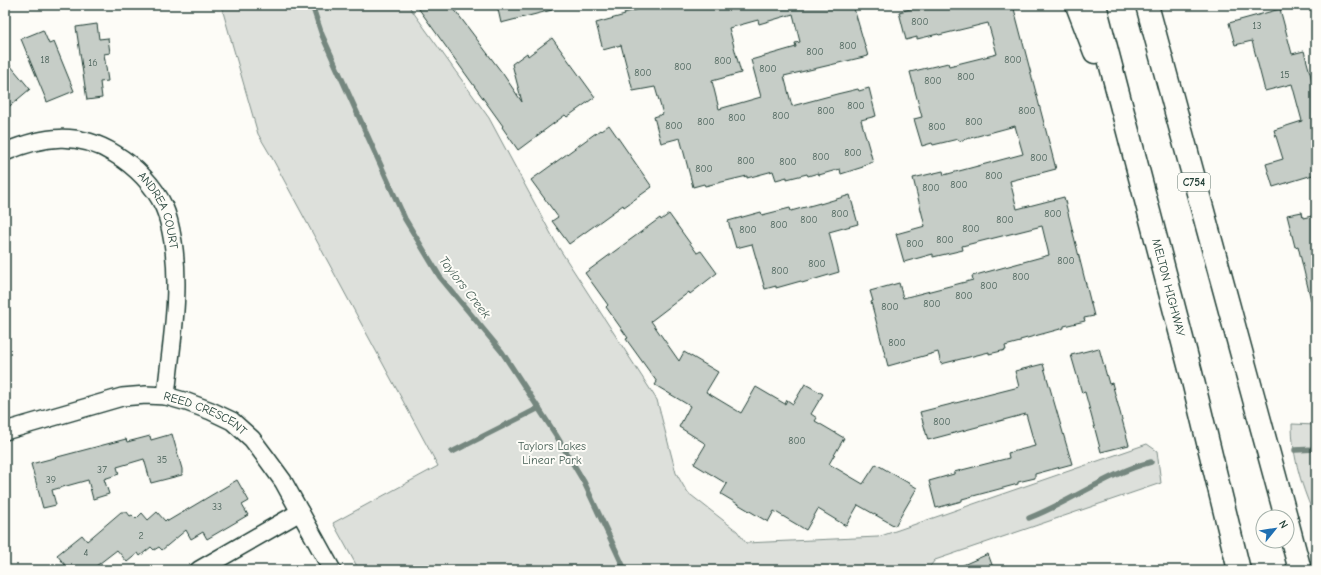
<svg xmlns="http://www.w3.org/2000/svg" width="1321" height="575" font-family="'Comic Neue',sans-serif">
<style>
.green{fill:#dde0db;stroke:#7e8e88}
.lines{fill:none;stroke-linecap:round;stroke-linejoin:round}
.stream{stroke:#75877f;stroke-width:5.5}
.building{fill:#c6cdc7;stroke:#1f3d34;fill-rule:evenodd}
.street-casing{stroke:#1f3d34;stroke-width:20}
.highway-casing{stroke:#1f3d34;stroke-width:25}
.street{stroke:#fdfcf7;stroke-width:17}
.highway{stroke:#fdfcf7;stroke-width:22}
.labels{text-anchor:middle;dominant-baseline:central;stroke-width:4;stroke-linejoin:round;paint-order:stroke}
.number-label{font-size:10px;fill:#496159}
.shield{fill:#fdfcf7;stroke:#62766e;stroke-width:1}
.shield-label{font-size:11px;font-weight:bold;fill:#1f3d34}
.street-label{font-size:12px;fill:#1f3d34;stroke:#fdfcf7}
.park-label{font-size:12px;fill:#455e55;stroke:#fdfcf7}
.water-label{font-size:13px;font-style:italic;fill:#435c53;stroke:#fdfcf7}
</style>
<rect width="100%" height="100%" fill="#fdfcf7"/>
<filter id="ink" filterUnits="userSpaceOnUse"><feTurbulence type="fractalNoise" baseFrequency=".025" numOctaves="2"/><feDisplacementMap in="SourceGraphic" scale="8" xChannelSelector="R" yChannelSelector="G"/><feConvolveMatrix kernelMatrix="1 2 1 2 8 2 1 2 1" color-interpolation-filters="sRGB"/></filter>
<g filter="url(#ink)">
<g class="green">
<polygon points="221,5 408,5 489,118 557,245 657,400 676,473 687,492 737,531 746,543 878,537 1147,444 1157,451 1161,483 935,560 927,570 359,570 333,523 438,466 271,156 258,134"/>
<path d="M 1292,424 L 1316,425 L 1316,519 C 1302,489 1292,456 1292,424 Z"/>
</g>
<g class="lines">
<g class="stream">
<polyline points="312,5 322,35 405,219 440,277 502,352 556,435 584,482 625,570"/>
<polyline points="1295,450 1316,449"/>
<polyline points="452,452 539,408"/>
<path d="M 1029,518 C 1071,502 1108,473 1151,462"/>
</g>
</g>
<g class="building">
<polygon points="416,5 451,5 503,74 522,102 512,64 527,53 528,56 552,38 595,97 567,117 565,115 518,150 502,127 503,126"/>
<polygon points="497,5 551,5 552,10 501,23"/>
<path d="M 640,5 L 853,5 L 868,56 L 784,76 L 792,106 L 837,94 L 858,89 L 859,91 L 869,88 L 876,116 L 861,120 L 873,162 L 863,165 L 863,167 L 841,174 L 840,169 L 819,175 L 818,173 L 808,176 L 807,174 L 787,179 L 787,177 L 776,180 L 773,171 L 747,178 L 747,176 L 705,186 L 704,184 L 693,187 L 680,138 L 661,143 L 654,117 L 663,114 L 655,87 L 633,91 L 621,45 L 603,50 L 596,23 L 625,15 L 624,13 L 640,9 ZM 793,14 L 800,42 L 795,43 L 796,47 L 751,60 L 761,97 L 719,109 L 712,81 L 741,73 L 729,28 L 758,20 L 759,24 Z"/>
<polygon points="925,5 1013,5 1056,169 1010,181 1017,209 1064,197 1094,316 1084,318 1085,321 1064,326 1064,328 1020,340 1020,342 1005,346 1006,350 989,354 989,352 941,364 938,352 888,366 871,302 873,301 870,291 899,283 903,298 973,280 972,276 1049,255 1042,226 962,246 963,250 933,257 933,254 904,262 896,234 925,226 913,178 943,171 944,175 1023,154 1015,126 959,141 958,139 933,145 932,143 922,146 914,119 922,117 910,72 948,63 949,66 997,54 988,23 939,35 938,34 917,39 917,37 906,40 899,12"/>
<polygon points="1280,9 1292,54 1304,51 1316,95 1316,174 1273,187 1266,164 1283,159 1274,130 1302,121 1292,84 1265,91 1252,41 1235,45 1229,23"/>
<polygon points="97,24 99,39 108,38 110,53 104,54 108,81 100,82 102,98 87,100 76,27"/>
<polygon points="43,30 49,44 54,42 74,91 47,102 21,39"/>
<polygon points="5,59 30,89 5,110"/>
<polygon points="609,125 652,187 624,207 623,205 569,244 552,221 558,217 531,180 600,130 601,131"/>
<polygon points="850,195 858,224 829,232 839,272 802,283 801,281 776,288 776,286 765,289 752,244 736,248 728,221 761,212 762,215 790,208 791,211 820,203 820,204"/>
<polygon points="1302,212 1303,218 1316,215 1316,299 1311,300 1298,246 1295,247 1287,215"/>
<polygon points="669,214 697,253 701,251 717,273 690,294 689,292 651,321 679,361 684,352 718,372 706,392 741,413 756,387 785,404 787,400 793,404 805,384 823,394 811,414 817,418 815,421 844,438 829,464 863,484 876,464 917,488 895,526 858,505 846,526 818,509 806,530 774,511 768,522 721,494 727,484 694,464 706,444 679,427 690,406 655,385 657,382 626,339 628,338 606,307 608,305 585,273 660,218 661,220"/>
<polygon points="1099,348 1109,384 1112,383 1129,445 1101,452 1085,392 1082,393 1071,355"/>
<polygon points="1043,364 1072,464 1035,474 1035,478 1018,482 1018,484 962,499 962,501 936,508 929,481 954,474 954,472 1009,458 1008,453 1035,446 1026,414 928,440 920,412 1019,387 1015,371"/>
<polygon points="172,434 182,469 182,475 151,483 144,459 117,467 119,474 104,479 109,494 93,499 88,480 52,490 56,505 43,508 31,464 126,439 127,442 150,436 151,440"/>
<polygon points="237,480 249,501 242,505 248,515 207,539 203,532 191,539 186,530 162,550 159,547 154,550 151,547 140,556 138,553 127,562 117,550 91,570 69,570 57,555 82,535 87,541 121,512 127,512 130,516 132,515 136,519 142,513 148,520 157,512 165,521 167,519 168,521"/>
<polygon points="988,554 994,570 952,570"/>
</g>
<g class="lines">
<g class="street-casing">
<g id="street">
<path id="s1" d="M 5,152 C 43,136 78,131 115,154 C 135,166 154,185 164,207 C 169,218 171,230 173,242 C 181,293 171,345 166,396"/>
<path id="s2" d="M 5,431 L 98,404 L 122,397 L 146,395 L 166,396 L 187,402 L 211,411 L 232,421 L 252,439 L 267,459 L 283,481 L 332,570"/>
<polyline points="199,570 300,512"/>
</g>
</g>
<g class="highway-casing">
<g id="highway">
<polyline points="1077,5 1095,52"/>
<path id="s3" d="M 1095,5 L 1191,373 L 1239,570"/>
<polyline points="1147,5 1286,517"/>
<polyline points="1287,521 1300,570"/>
</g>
</g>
<use href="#street" class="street"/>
<use href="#highway" class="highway"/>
</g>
</g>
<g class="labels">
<g class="number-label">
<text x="920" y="22">800</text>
<text x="1257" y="26">13</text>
<text x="848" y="46">800</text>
<text x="815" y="52">800</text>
<text x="45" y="60">18</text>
<text x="1013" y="60">800</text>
<text x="723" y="61">800</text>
<text x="93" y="63">16</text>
<text x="683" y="67">800</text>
<text x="768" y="69">800</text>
<text x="643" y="73">800</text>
<text x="1285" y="75">15</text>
<text x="966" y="77">800</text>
<text x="933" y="81">800</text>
<text x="856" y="106">800</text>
<text x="826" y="111">800</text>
<text x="1027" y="111">800</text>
<text x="781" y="116">800</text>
<text x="737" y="118">800</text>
<text x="706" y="122">800</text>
<text x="974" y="122">800</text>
<text x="674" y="126">800</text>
<text x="937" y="127">800</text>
<text x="853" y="153">800</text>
<text x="821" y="157">800</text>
<text x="1039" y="158">800</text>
<text x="746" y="161">800</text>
<text x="788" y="162">800</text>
<text x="704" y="169">800</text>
<text x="994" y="176">800</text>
<text x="959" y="185">800</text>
<text x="931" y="188">800</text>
<text x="840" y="214">800</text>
<text x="1053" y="214">800</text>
<text x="809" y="220">800</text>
<text x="1005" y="220">800</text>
<text x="779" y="225">800</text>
<text x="971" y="229">800</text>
<text x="748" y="230">800</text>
<text x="945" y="240">800</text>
<text x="915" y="244">800</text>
<text x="1066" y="261">800</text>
<text x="817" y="264">800</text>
<text x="780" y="271">800</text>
<text x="1021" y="277">800</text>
<text x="989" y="286">800</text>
<text x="964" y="296">800</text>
<text x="932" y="304">800</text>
<text x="890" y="307">800</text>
<text x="897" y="343">800</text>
<text x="942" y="422">800</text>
<text x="797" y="441">800</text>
<text x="162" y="460">35</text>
<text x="102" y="470">37</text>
<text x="51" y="480">39</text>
<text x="217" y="507">33</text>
<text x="141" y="536">2</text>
<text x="86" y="553">4</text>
</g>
<rect class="shield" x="1178" y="173" width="32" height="18" rx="3"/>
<g class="shield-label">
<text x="1194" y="182">C754</text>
</g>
<g class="street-label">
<text stroke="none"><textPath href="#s1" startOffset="189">ANDREA COURT</textPath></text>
<text stroke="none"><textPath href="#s3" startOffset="292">MELTON HIGHWAY</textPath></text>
<text stroke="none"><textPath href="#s2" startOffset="209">REED CRESCENT</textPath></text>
</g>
<g class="park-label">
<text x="552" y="446">Taylors Lakes<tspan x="552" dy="14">Linear Park</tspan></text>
</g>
<g class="water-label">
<text transform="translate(465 287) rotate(52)">Taylors Creek</text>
</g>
</g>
<rect width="1321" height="575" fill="none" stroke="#fdfcf7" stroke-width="20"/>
<rect x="10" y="10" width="1301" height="555" fill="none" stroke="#1f3d34" stroke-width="1.5" filter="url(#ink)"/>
<g transform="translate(1275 529) rotate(60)"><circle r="19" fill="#fdfcf7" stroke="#a4b0a9"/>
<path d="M0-3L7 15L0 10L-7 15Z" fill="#1f6fb2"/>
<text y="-6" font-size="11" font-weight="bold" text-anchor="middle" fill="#1f3d34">N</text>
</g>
</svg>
